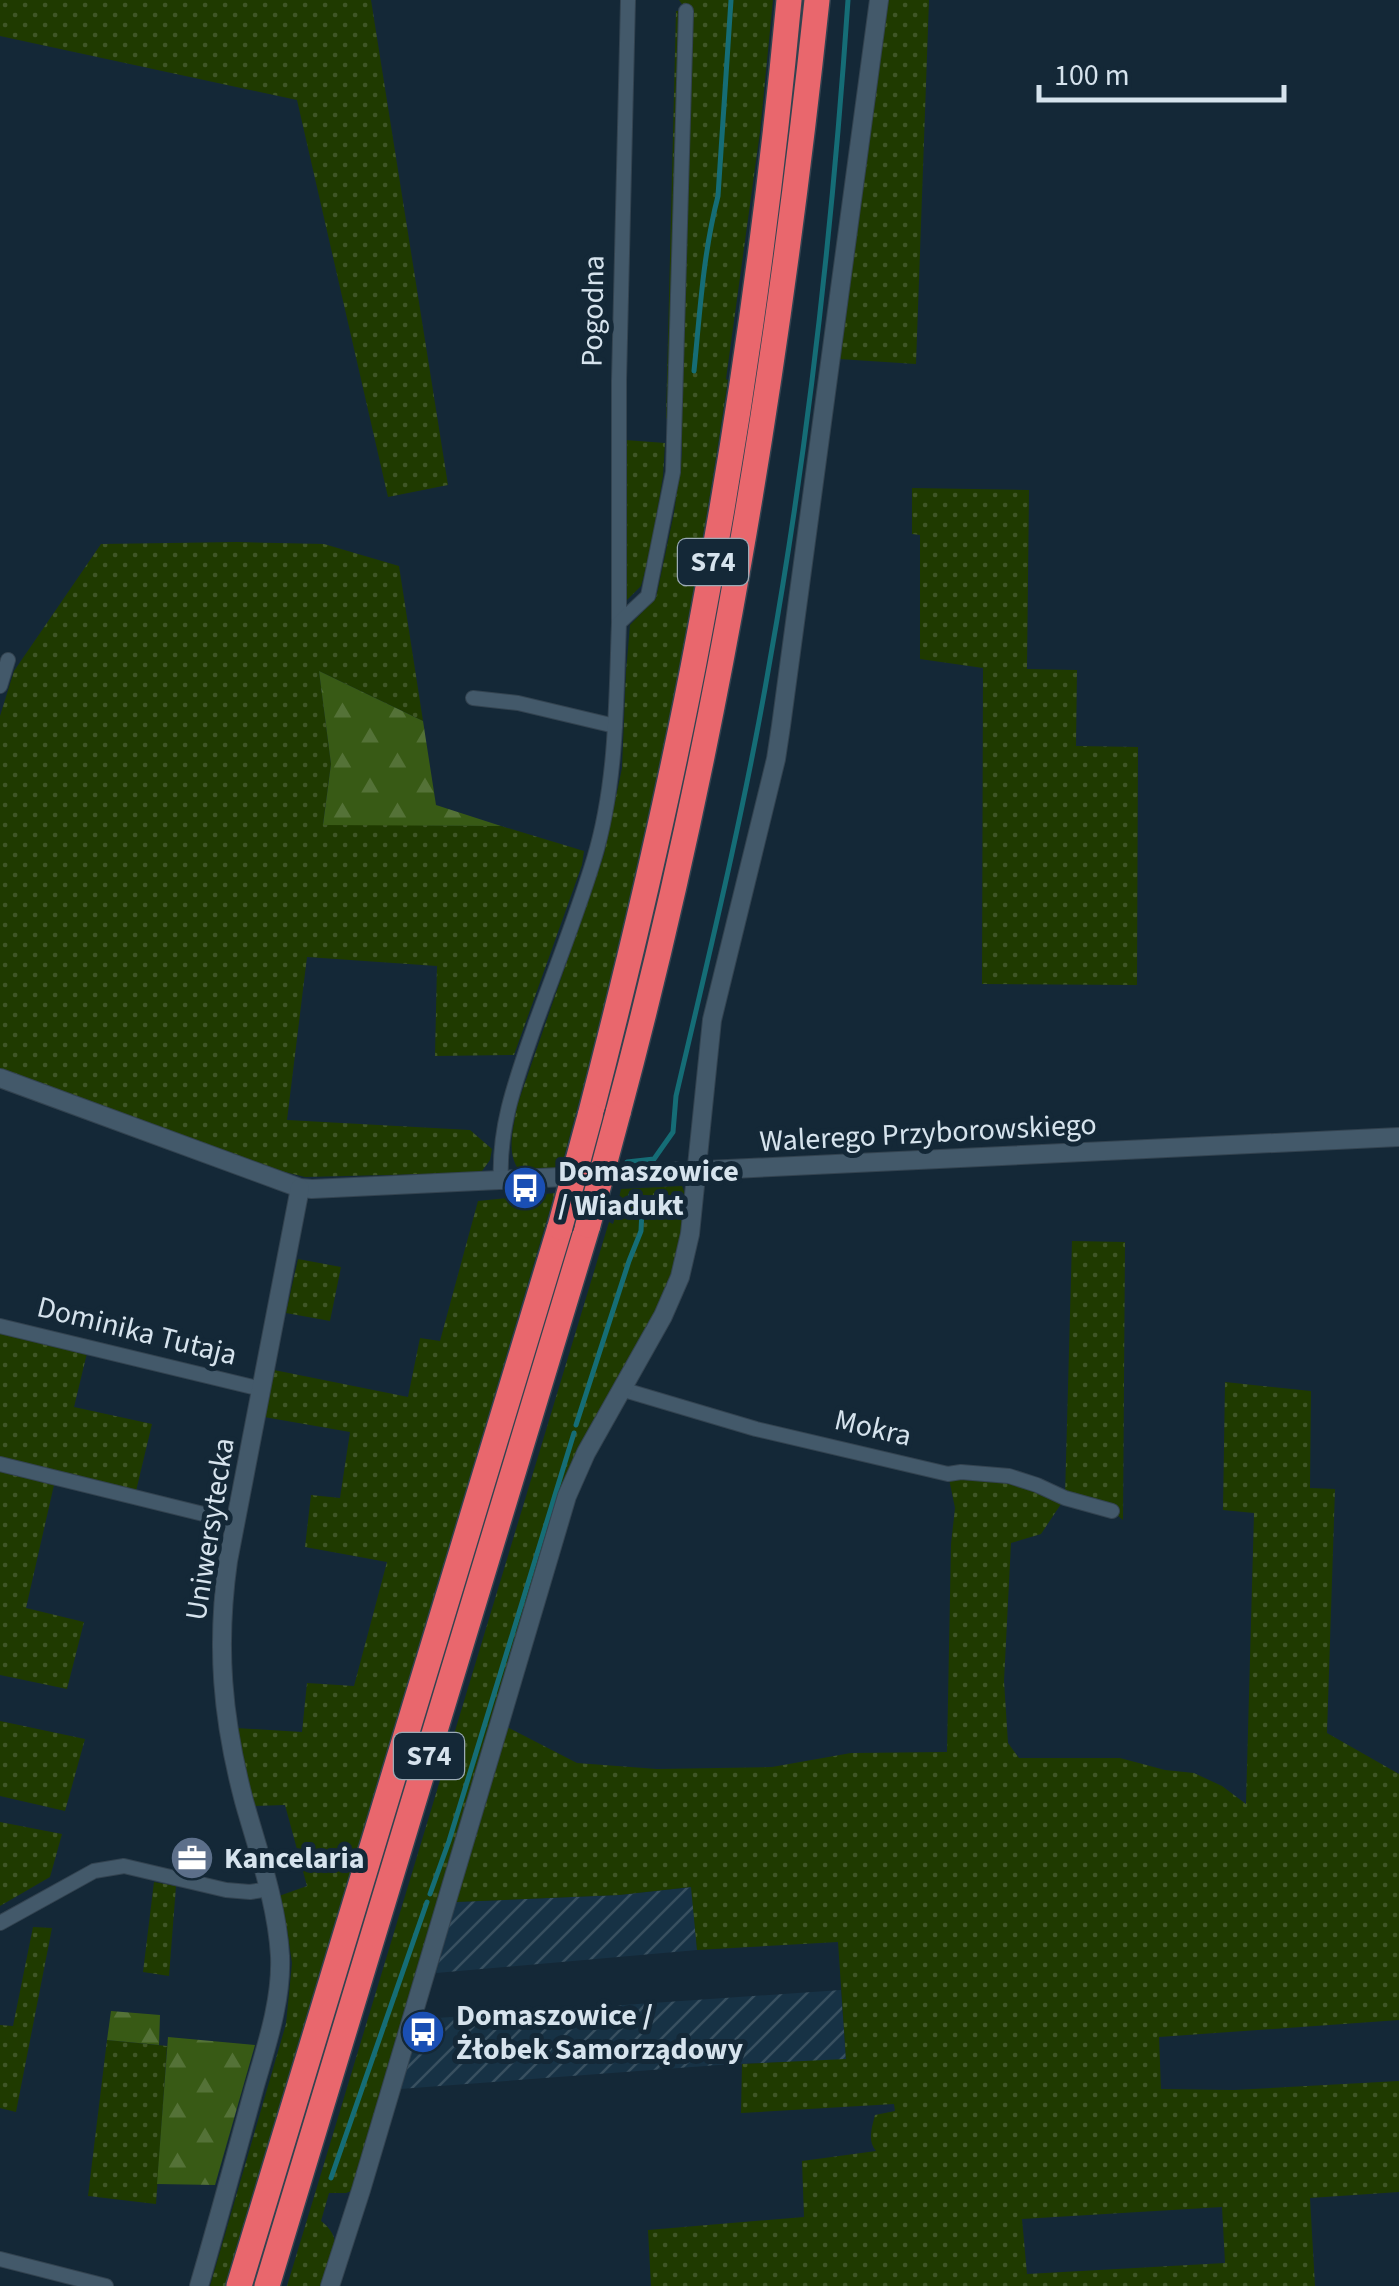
<svg xmlns="http://www.w3.org/2000/svg" width="1399" height="2286" font-family="'Source Sans 3',sans-serif">
<style>
.industrial{fill:url(#industrial-furrows)}
.grass{fill:url(#grass-dots);fill-rule:evenodd}
.forest{fill:url(#forest-firs)}
.lines{fill:none;stroke-linecap:round;stroke-linejoin:round}
.stream{stroke:#156d76;stroke-width:5}
.minor-casing{stroke:#334350;stroke-width:16}
.tertiary-casing{stroke:#334350;stroke-width:20}
.motorway-casing{stroke:#334350;stroke-width:28}
.minor{stroke:#43596a;stroke-width:14}
.tertiary{stroke:#43596a;stroke-width:18}
.motorway{stroke:#e9676d;stroke-width:25}
.motorway-bridge-casing{stroke:#334350;stroke-width:28;stroke-linecap:butt}
.motorway-bridge{stroke:#e9676d;stroke-width:25}
.labels{text-anchor:middle;dominant-baseline:central;stroke-width:10;stroke-linejoin:round;paint-order:stroke}
.shield{fill:#142837;stroke:#9cabb6;stroke-width:2.5}
.shield-label{font-size:28px;font-weight:bold;fill:#d6e3ed}
.street-label{font-size:30px;fill:#d6e3ed;stroke:#142837}
.poi-label{font-size:30px;font-weight:bold;fill:#d6e3ed;stroke:#142837;text-anchor:start}
</style>
<defs>
<pattern id="industrial-furrows" width="10" height="10" patternUnits="userSpaceOnUse" patternTransform="scale(2.5)"><rect width="10" height="10" fill="#173245"/><path d="M-1 1l2-2M0 10L10 0M9 11l2-2" fill="none" stroke="#385060"/></pattern>
<pattern id="grass-dots" width="8" height="8" patternUnits="userSpaceOnUse" patternTransform="scale(2.5)"><rect width="8" height="8" fill="#1f3a00"/><path d="M2 2h.1M6 6h.1" fill="none" stroke="#3f5626" stroke-width="1.8" stroke-linecap="round"/></pattern>
<pattern id="forest-firs" width="22" height="20" patternUnits="userSpaceOnUse" patternTransform="scale(2.5)"><rect width="22" height="20" fill="#385a15"/><path d="M5 1l3.5 6h-7zM16 11l3.5 6h-7z" fill="#547237"/></pattern>
</defs>
<rect width="100%" height="100%" fill="#142837"/>
<g class="industrial">
<polygon points="692,1887 697,1950 436,1973 456,1902 619,1895"/>
<polygon points="841,1990 846,2060 732,2064 400,2089 422,2019"/>
</g>
<g class="grass">
<polygon points="0,0 371,0 448,485 388,497 297,100 0,36"/>
<path d="M 679,0 L 773,0 L 760,132 L 726,379 L 728,380 C 709,508 687,636 661,762 C 634,899 598,1034 561,1168 L 520,1171 C 505,1154 514,1127 517,1106 L 604,854 L 622,768 L 626,672 L 630,625 L 656,598 L 674,513 L 682,454 L 681,405 L 666,419 L 676,11 L 686,10 Z"/>
<polygon points="888,0 929,0 916,364 839,359"/>
<polygon points="625,440 665,443 663,476 651,549 641,586 626,601"/>
<polygon points="912,488 1029,490 1027,669 1077,670 1076,746 1138,747 1137,985 982,984 983,668 920,659 920,535 912,534"/>
<polygon points="237,542 324,544 399,566 423,721 319,671 331,764 323,824 501,826 584,851 582,865 514,1055 435,1056 437,966 307,957 287,1120 470,1130 492,1149 490,1160 482,1171 467,1173 305,1177 281,1171 0,1069 0,716 14,671 101,544"/>
<path d="M 682,1186 L 686,1196 L 677,1260 L 664,1297 L 580,1451 L 354,2190 L 346,2193 L 329,2193 L 321,2221 C 347,2241 331,2261 322,2286 L 287,2286 L 609,1222 L 613,1224 L 614,1221 L 621,1189 Z"/>
<polygon points="555,1193 295,2064 226,2286 210,2286 286,2024 292,1963 287,1929 279,1896 307,1886 285,1805 254,1806 236,1728 302,1732 307,1683 354,1686 387,1562 305,1547 311,1495 340,1498 350,1432 264,1417 274,1370 408,1397 420,1338 440,1341 478,1201"/>
<path d="M 1072,1241 L 1125,1242 L 1123,1520 L 1112,1511 L 1065,1498 L 1041,1534 L 1011,1543 L 1004,1681 L 1008,1743 L 1019,1758 L 1120,1758 L 1165,1770 L 1194,1773 L 1222,1786 L 1246,1804 L 1254,1513 L 1223,1510 L 1225,1382 L 1311,1391 L 1310,1488 L 1335,1489 L 1327,1733 L 1399,1774 L 1399,2020 L 1159,2037 L 1161,2089 L 1234,2090 L 1399,2081 L 1399,2192 L 1310,2198 L 1315,2286 L 651,2286 L 648,2230 L 804,2217 L 802,2161 L 876,2151 C 867,2141 872,2127 875,2115 L 895,2111 L 894,2104 L 741,2113 L 742,2064 L 846,2059 L 838,1942 L 697,1950 L 691,1887 L 619,1895 L 456,1902 L 505,1726 L 577,1763 L 657,1769 L 772,1767 L 851,1753 L 947,1752 L 951,1544 L 955,1508 L 948,1474 L 1009,1476 L 1065,1497 ZM 1222,2207 L 1225,2263 L 1027,2274 L 1022,2219 Z"/>
<polygon points="298,1259 341,1267 330,1321 286,1313"/>
<polygon points="0,1326 88,1349 74,1407 152,1424 136,1491 0,1457"/>
<polygon points="0,1471 54,1485 26,1608 84,1622 67,1689 0,1675"/>
<polygon points="0,1721 85,1739 65,1811 0,1796"/>
<polygon points="0,1822 62,1834 50,1877 0,1906"/>
<polygon points="154,1882 176,1886 169,1976 143,1972"/>
<polygon points="33,1927 52,1928 16,2112 0,2108 0,2025 13,2026"/>
<polygon points="107,2040 167,2046 156,2204 88,2196"/>
</g>
<g class="forest">
<polygon points="319,671 423,721 436,805 501,826 323,825 331,764"/>
<polygon points="111,2011 160,2015 159,2045 107,2040"/>
<polygon points="168,2037 255,2045 215,2185 157,2184"/>
</g>
<g class="lines">
<g class="stream">
<path d="M 694,371 C 700,312 703,254 718,196 L 731,0"/>
<path d="M 627,1162 L 654,1159 L 673,1132 L 676,1096 C 710,951 745,807 770,660 C 809,442 833,221 848,0"/>
<polyline points="576,1425 629,1261 641,1231 642,1210 639,1202 631,1195"/>
<polyline points="430,1894 449,1841 574,1433"/>
<polyline points="331,2178 427,1902"/>
</g>
<g class="minor-casing">
<g id="minor">
<polyline points="619,623 619,381 628,0"/>
<polyline points="0,686 8,660"/>
<polyline points="473,698 518,703 615,726"/>
<path d="M 501,1182 C 498,1126 517,1077 535,1025 C 555,970 577,915 594,859 C 617,783 616,702 619,623 L 648,596 L 673,472 L 686,11"/>
<polyline points="0,1326 261,1389"/>
<polyline points="621,1389 756,1429 948,1474 961,1472 1009,1476 1037,1485 1065,1498 1112,1511"/>
<polyline points="0,1464 236,1522"/>
<polyline points="0,1923 94,1871 124,1866 226,1890 250,1892 269,1889"/>
<polyline points="0,2259 106,2286"/>
</g>
</g>
<g class="tertiary-casing">
<g id="tertiary">
<polyline points="0,1078 300,1188 312,1189 1399,1137"/>
<path d="M 199,2286 C 218,2221 236,2155 254,2089 C 266,2047 282,2000 280,1956 C 277,1903 258,1851 244,1801 C 222,1718 216,1646 228,1561 L 300,1188"/>
<polyline points="330,2286 361,2190 567,1496 586,1453 663,1316 680,1277 690,1234 712,1020 776,759 781,726 879,0"/>
</g>
</g>
<g class="motorway-casing">
<g id="motorway">
<path d="M 618,1113 C 716,747 777,377 817,0"/>
<path d="M 590,1116 C 631,957 669,797 699,636 C 739,426 769,213 789,0"/>
<polyline points="239,2286 560,1227"/>
<polyline points="267,2286 588,1225"/>
</g>
</g>
<use href="#minor" class="minor"/>
<use href="#tertiary" class="tertiary"/>
<use href="#motorway" class="motorway"/>
<g class="motorway-bridge-casing">
<g id="motorway-bridge">
<polyline points="588,1225 618,1113"/>
<polyline points="560,1227 590,1116"/>
</g>
</g>
<use href="#motorway-bridge" class="motorway-bridge"/>
</g>
<defs>
<g id="bus-disc" transform="scale(2.25)"><circle r="9.5" fill="#1a4fb4" stroke="#142837"/><path d="M-5-6H5V4H4V6H2V4H-2V6H-4V4H-5ZM-3.5-4V0h7V-4ZM-3.5 1.2v1.5H-2V1.2ZM2 1.2v1.5H3.5V1.2Z" fill="#fff"/></g>
<g id="office-disc" transform="scale(2.25)"><circle r="9.5" fill="#5c6f8a" stroke="#142837"/><path d="M-6-3h4V-5.5h4V-3h4V5H-6ZM-1-4.5V-3h2v-1.5ZM-6 0V1H6V0Z" fill="#fff"/></g>
</defs>
<g fill-rule="evenodd">
<use href="#bus-disc" x="525" y="1188"/>
<use href="#office-disc" x="192" y="1858"/>
<use href="#bus-disc" x="423" y="2032"/>
</g>
<g class="labels">
<g class="shield">
<rect x="678" y="539" width="70" height="46" rx="8"/>
<rect x="394" y="1733" width="70" height="46" rx="8"/>
</g>
<g class="shield-label">
<text x="713" y="562">S74</text>
<text x="429" y="1756">S74</text>
</g>
<g class="street-label">
<text transform="translate(593 311) rotate(-89)">Pogodna</text>
<text transform="translate(928 1133) rotate(-3)">Walerego Przyborowskiego</text>
<text transform="translate(137 1331) rotate(14)">Dominika Tutaja</text>
<text transform="translate(873 1428) rotate(13)">Mokra</text>
<text transform="translate(210 1529) rotate(-81)">Uniwersytecka</text>
</g>
<g class="poi-label">
<text x="558" y="1171">Domaszowice<tspan x="558" dy="34">/ Wiadukt</tspan></text>
<text x="224" y="1858">Kancelaria</text>
<text x="456" y="2015">Domaszowice /<tspan x="456" dy="34">Żłobek Samorządowy</tspan></text>
</g>
</g>
<path d="M1039 85v15h245v-15" fill="none" stroke="#d6e3ed" stroke-width="5"/>
<text x="1054" y="85" font-size="30" fill="#d6e3ed" stroke="#142837" stroke-width="8" paint-order="stroke">100 m</text>
</svg>
